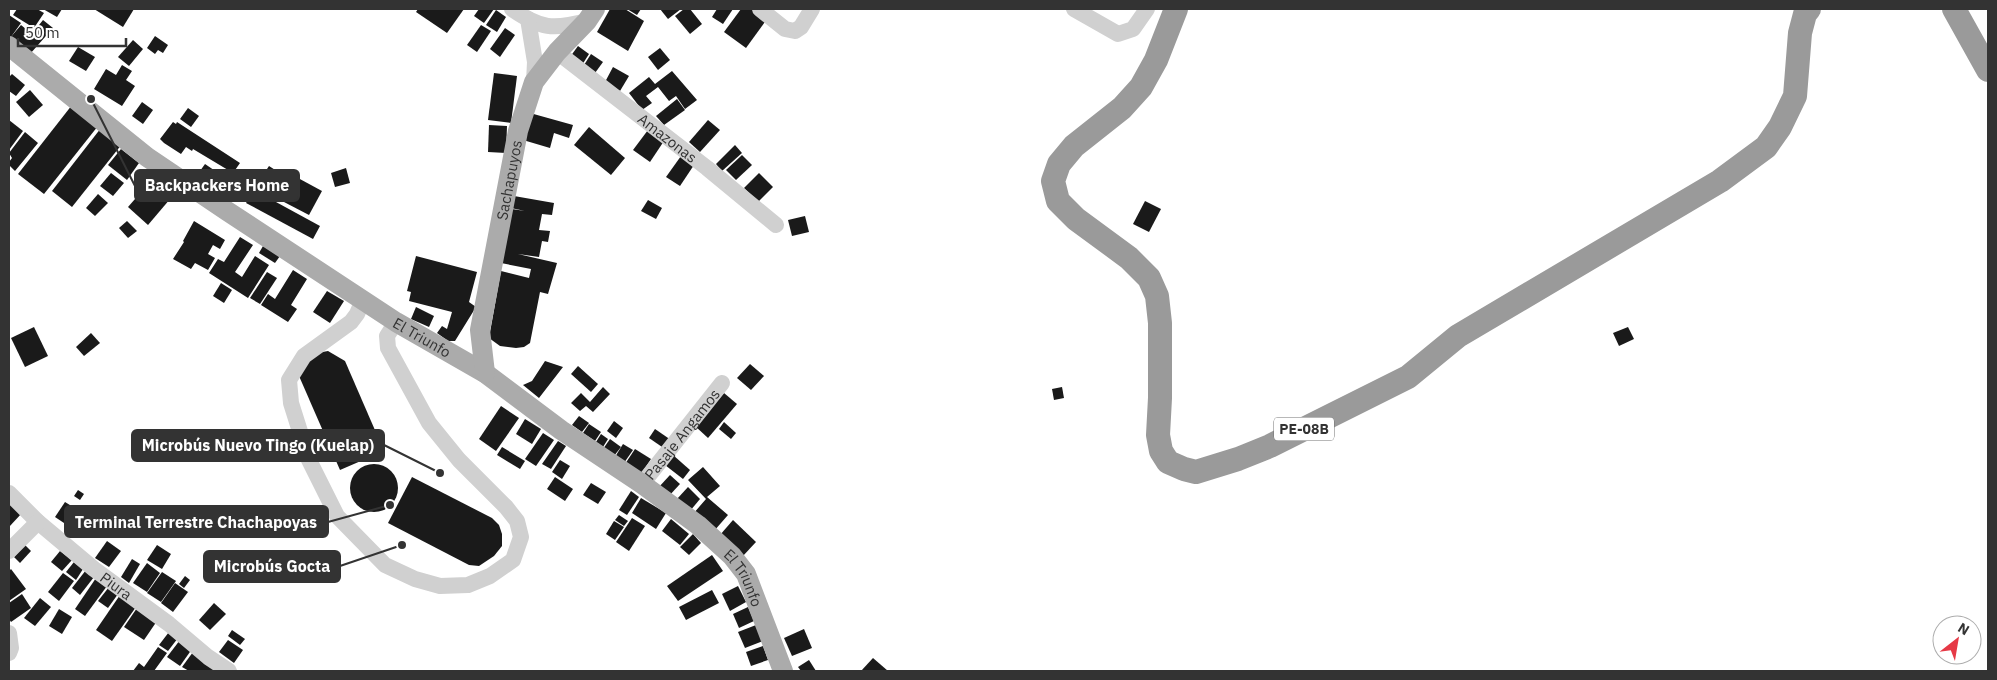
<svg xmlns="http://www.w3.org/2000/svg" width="1997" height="680" font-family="'IBM Plex Sans',sans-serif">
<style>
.building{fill:#1a1a1a}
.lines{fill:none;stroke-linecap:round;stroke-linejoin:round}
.minor{stroke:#d0d0d0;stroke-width:16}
.major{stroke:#ababab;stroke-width:20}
.highway{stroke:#9a9a9a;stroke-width:24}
.labels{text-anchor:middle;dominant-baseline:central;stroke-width:5;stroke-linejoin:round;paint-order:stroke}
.shield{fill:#fff;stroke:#707070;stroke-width:1}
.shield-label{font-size:14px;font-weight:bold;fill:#333}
.street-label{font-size:15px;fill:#333;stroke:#fff}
.leader{fill:none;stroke:#333;stroke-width:2}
.callout-dot{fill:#333;stroke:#fff;stroke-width:2}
.callout{fill:#333;stroke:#333;stroke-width:2}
.callout-label{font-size:16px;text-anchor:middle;font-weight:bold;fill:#fff}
</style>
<rect width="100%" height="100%" fill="#fff"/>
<g class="building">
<polygon points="17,9 37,9 44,13 34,28 13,15"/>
<polygon points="43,9 62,9 57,17"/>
<polygon points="94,9 134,9 123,27"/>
<polygon points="418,9 464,9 447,33 416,12"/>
<polygon points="479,9 494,9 484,23 474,16"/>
<polygon points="610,9 625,9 644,21 628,51 597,32"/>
<polygon points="627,9 641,9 637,15"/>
<polygon points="660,9 681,9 668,19"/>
<polygon points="684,9 690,9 702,24 690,34 675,16"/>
<polygon points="717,9 733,9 723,24 712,17"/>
<polygon points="741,9 752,9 767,19 746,48 724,32"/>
<polygon points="496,10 506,17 497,32 486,25"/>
<polygon points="9,15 21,23 11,37 9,36"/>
<polygon points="43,20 53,28 30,54 10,38 21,25 32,34"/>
<polygon points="481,25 491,31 477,52 467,45"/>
<polygon points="505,28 515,35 500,57 490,49"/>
<polygon points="155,36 168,45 163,53 158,50 155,54 147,48"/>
<polygon points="133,40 143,49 129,66 118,57"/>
<polygon points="578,46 589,54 582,65 570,57"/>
<polygon points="78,47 95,57 86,71 69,61"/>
<polygon points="660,48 670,60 658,70 648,57"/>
<polygon points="591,54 603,62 595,73 584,65"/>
<polygon points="122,65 132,71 126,80 135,86 122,106 94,89 106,69 116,75"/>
<polygon points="613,67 629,76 620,91 605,82"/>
<polygon points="672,71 697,100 685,109 676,96 669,101 658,87 646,96 652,103 642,110 629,93 649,77 655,84"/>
<polygon points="494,73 517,76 511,123 488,120"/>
<polygon points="12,74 25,85 16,96 9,91 9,77"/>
<polygon points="30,90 43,105 29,117 16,102"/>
<polygon points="677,99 685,110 664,125 656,116"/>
<polygon points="142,102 153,110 143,124 132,116"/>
<polygon points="72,105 98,126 44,194 18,174"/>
<polygon points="188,108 199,116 191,127 180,119"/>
<polygon points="530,113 573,125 569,138 554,133 550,148 523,140"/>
<polygon points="9,120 23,131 9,150"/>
<polygon points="708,120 720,130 700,152 689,142"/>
<polygon points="173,122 176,124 177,122 240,163 233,173 193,149 192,151 186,147 181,154 164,143 160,139"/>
<polygon points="489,125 507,126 506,153 488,152"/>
<polygon points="589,127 625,158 611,175 574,145"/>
<polygon points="101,128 122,144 72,207 52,191"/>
<polygon points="648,130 664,141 650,162 633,150"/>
<polygon points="25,132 38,143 15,171 9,165 9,162 12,158 9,153"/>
<polygon points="735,145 742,153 722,171 716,164"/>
<polygon points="121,149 139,163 127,180 108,165"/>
<polygon points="742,155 752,165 736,180 726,170"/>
<polygon points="681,156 694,165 680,186 666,177"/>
<polygon points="205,164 230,181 221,195 195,178"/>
<polygon points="269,166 283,175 271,196 260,190 267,178 263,175"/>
<polygon points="346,168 350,183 335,187 331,173"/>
<polygon points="111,173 124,183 113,196 100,186"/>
<polygon points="759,173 773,187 758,202 744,188"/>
<polygon points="156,175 176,192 148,225 128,207"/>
<polygon points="298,178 322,191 309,215 284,202"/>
<polygon points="254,190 320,226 313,239 246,203"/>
<polygon points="98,194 108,203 95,216 86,208"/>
<polygon points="514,196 554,203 552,215 542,214 539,230 550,231 548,242 542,241 539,257 518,254 557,263 548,294 540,292 530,343 524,347 516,348 500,346 489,338 501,271 529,278 531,269 501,263 512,209 525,211 511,208"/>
<polygon points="648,200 662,208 656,219 641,211"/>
<polygon points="1145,201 1161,209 1149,232 1133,224"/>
<polygon points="805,216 809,232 792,236 788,220"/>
<polygon points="127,221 137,231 128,238 119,228"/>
<polygon points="194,221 225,240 220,249 213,245 208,254 215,258 208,270 195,263 191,269 173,259 184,242 183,241"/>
<polygon points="240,237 253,245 235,272 242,277 255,256 269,265 248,298 209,273 218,259 224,262"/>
<polygon points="263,246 280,256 275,263 259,253"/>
<polygon points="416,256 477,272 469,302 476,307 455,341 448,341 437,333 442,326 447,329 452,312 409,301 411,292 407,291"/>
<polygon points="293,270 307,279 291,305 297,309 288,322 261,305 268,294 275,299"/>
<polygon points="267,272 277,278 260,304 250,298"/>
<polygon points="221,283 232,290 224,303 213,296"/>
<polygon points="327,291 344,301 330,323 313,312"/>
<polygon points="416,307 434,316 429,327 411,319"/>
<polygon points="34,327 48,356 25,367 11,338"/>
<polygon points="1628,327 1634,339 1619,346 1613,333"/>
<polygon points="91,333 100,343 84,356 76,347"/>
<polygon points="328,351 345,361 384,451 340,470 299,376 311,354"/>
<polygon points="545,361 563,367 539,398 523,385 532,381"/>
<polygon points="750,364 764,376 751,390 737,378"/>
<polygon points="578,366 598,384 591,392 571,374"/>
<polygon points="603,387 610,394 593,412 586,406 580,411 571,403 581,393 590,402"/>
<polygon points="1062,387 1064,398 1054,400 1052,389"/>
<polygon points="724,393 737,404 708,438 695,426"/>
<polygon points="501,406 519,418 496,451 479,439"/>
<polygon points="579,416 589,423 582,432 572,425"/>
<polygon points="525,419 541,429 532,444 516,434"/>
<polygon points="614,421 623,428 616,438 607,431"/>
<polygon points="724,422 736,433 731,439 719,429"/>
<polygon points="589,424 601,432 595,441 583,433"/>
<polygon points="655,429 671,440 665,449 649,438"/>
<polygon points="543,433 554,440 536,466 525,459"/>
<polygon points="601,434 608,439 603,447 596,442"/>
<polygon points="610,439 621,447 614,456 603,449"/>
<polygon points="558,441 566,446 551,469 542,464"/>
<polygon points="623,444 633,450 624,463 615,457"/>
<polygon points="502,447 525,461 520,469 497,455"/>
<polygon points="635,449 651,459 641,474 625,464"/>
<polygon points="673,455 690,470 683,479 665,465"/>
<polygon points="560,460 570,466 562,479 552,472"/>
<circle cx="374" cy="488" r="24"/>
<polygon points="703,467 720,486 707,497 728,515 714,531 693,514 706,499 688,480"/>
<polygon points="670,475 680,484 668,497 658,488"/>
<polygon points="412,477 492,518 499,525 502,534 502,546 494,556 479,566 469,565 388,523"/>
<polygon points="555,477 573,489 565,501 547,489"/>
<polygon points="591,483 606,492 598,504 583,495"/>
<polygon points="688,487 700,499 690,511 677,499"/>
<polygon points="78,490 84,494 80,500 74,496"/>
<polygon points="631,491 639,497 627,515 619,510"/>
<polygon points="641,498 666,513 656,529 632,513"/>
<polygon points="65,502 78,510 67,525 55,517"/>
<polygon points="9,503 22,513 9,527"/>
<polygon points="619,515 628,521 624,526 615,520"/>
<polygon points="632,518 645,526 629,551 616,542"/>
<polygon points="671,519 689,534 680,545 662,531"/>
<polygon points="733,520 756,542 742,557 720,535"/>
<polygon points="614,521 624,527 615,540 606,534"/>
<polygon points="693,534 701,543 689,555 680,547"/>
<polygon points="107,541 121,551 109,567 95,558"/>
<polygon points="25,545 31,551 20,563 14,557"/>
<polygon points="157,545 171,554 162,569 147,560"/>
<polygon points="60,551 72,560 62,571 51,562"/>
<polygon points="712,555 723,571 678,601 667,586"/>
<polygon points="132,559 140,564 129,583 121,577"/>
<polygon points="74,562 83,569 76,580 66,572"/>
<polygon points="147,563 160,573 147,592 133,583"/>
<polygon points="11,569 26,589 9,601 9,571"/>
<polygon points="86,570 94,577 80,595 72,588"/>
<polygon points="162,572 176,581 161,602 147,593"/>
<polygon points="63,573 74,581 59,601 48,592"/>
<polygon points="185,576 190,580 184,588 179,584"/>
<polygon points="96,578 107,586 85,616 75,609"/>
<polygon points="175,583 188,592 173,612 161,603"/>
<polygon points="738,586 746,602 730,611 722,594"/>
<polygon points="109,587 118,594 108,608 98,601"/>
<polygon points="712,590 719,603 686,620 679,607"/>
<polygon points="22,594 31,608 11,622 9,619 9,603"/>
<polygon points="120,595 136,607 112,641 96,630"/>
<polygon points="40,598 51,607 35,626 24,618"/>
<polygon points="214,603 226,614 210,630 199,620"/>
<polygon points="748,607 754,621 739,628 733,614"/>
<polygon points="137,608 157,621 144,640 124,627"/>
<polygon points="59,609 72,617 62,634 49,626"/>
<polygon points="756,625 763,641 745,648 738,632"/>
<polygon points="804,629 812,648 792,656 784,638"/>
<polygon points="232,630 245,639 240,645 228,636"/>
<polygon points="169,632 178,638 168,651 159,645"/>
<polygon points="180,640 192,649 180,666 167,657"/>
<polygon points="228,640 243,650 234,663 219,652"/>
<polygon points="763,646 768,660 751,666 746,652"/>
<polygon points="158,647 167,653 154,671 133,671 139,663 144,667"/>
<polygon points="193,652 220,671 189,671 182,667"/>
<polygon points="873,658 888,671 861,671"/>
<polygon points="809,660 816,671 801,671 798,667"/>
</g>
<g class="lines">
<g class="minor">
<path d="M 512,9 C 541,29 553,30 587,21"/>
<polyline points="760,9 785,29 795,31 801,27 812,9"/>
<polyline points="1074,9 1118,34 1133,29 1147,9"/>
<polyline points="528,19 535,62 534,82"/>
<path id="s1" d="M 557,52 L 707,168 L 776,225"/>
<polyline points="363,300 357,314 351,322 304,356 289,380 291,403 309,460 337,516 385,565 415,579 440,586 468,585 490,576 513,560 521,537 517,521 506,507 459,460 429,423 388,348 387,336 396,322"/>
<path id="s2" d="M 642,484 L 722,383"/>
<path id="s3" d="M 9,493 L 38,522 L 94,569 L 169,624 L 208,657 L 229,671"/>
<polyline points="9,551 38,522"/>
<polyline points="9,633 11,648 9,653"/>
</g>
<g class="major">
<path id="s4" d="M 9,46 L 147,157 L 227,211 L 396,322 L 485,373 L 561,430 L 642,484 L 698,525 L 732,556 L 746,574 L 783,671"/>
<path id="s5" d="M 485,373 L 480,330 L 518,131 L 534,82 L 557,52 L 587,21 L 595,9"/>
</g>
<g class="highway">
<polyline points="1176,9 1156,60 1141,87 1122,108 1074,146 1059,164 1053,181 1058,201 1076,219 1129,258 1149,278 1157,296 1160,323 1160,398 1158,435 1161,451 1168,462 1184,469 1196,472 1238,459 1270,446 1408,377 1458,336 1720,181 1766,147 1780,127 1795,96 1800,33 1805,14 1809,9"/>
<polyline points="1954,9 1988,70"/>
</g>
</g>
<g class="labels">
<rect class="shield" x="1274" y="417.5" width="60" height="23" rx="4"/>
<g class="shield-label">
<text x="1304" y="429">PE-08B</text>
</g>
<g class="street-label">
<text stroke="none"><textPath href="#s1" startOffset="140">Amazonas</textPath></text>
<text stroke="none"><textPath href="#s5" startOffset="196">Sachapuyos</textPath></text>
<text stroke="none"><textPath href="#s4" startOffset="506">El Triunfo</textPath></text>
<text stroke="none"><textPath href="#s2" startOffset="64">Pasaje Angamos</textPath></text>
<text stroke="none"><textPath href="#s4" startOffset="911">El Triunfo</textPath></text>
<text stroke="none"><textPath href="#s3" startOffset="142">Piura</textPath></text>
</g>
</g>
<path class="leader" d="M91 99L135 186M440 473L384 445M390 505L328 522M402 545L340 566"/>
<g class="callout-dot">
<circle cx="91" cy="99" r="5"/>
<circle cx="440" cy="473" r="5"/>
<circle cx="390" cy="505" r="5"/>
<circle cx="402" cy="545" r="5"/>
</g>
<g class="callout">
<rect x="135" y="170" width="164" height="31" rx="5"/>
<rect x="132" y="430" width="252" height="31" rx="5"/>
<rect x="65" y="506" width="263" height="31" rx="5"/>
<rect x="204" y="551" width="136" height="31" rx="5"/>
</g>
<g class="callout-label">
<text x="217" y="191">Backpackers Home</text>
<text x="258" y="451">Microbús Nuevo Tingo (Kuelap)</text>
<text x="196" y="528">Terminal Terrestre Chachapoyas</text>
<text x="272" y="572">Microbús Gocta</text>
</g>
<rect width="1997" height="680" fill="none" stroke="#333333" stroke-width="20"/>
<g transform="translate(1957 640) rotate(31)"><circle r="24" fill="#ffffff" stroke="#adadad"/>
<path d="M0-4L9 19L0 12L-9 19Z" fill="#e63946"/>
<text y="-8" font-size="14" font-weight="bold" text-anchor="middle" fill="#333333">N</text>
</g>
<path d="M18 38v8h108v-8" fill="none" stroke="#333333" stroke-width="2.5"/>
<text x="25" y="38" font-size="15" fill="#333333" stroke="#ffffff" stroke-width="4" paint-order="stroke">50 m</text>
</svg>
